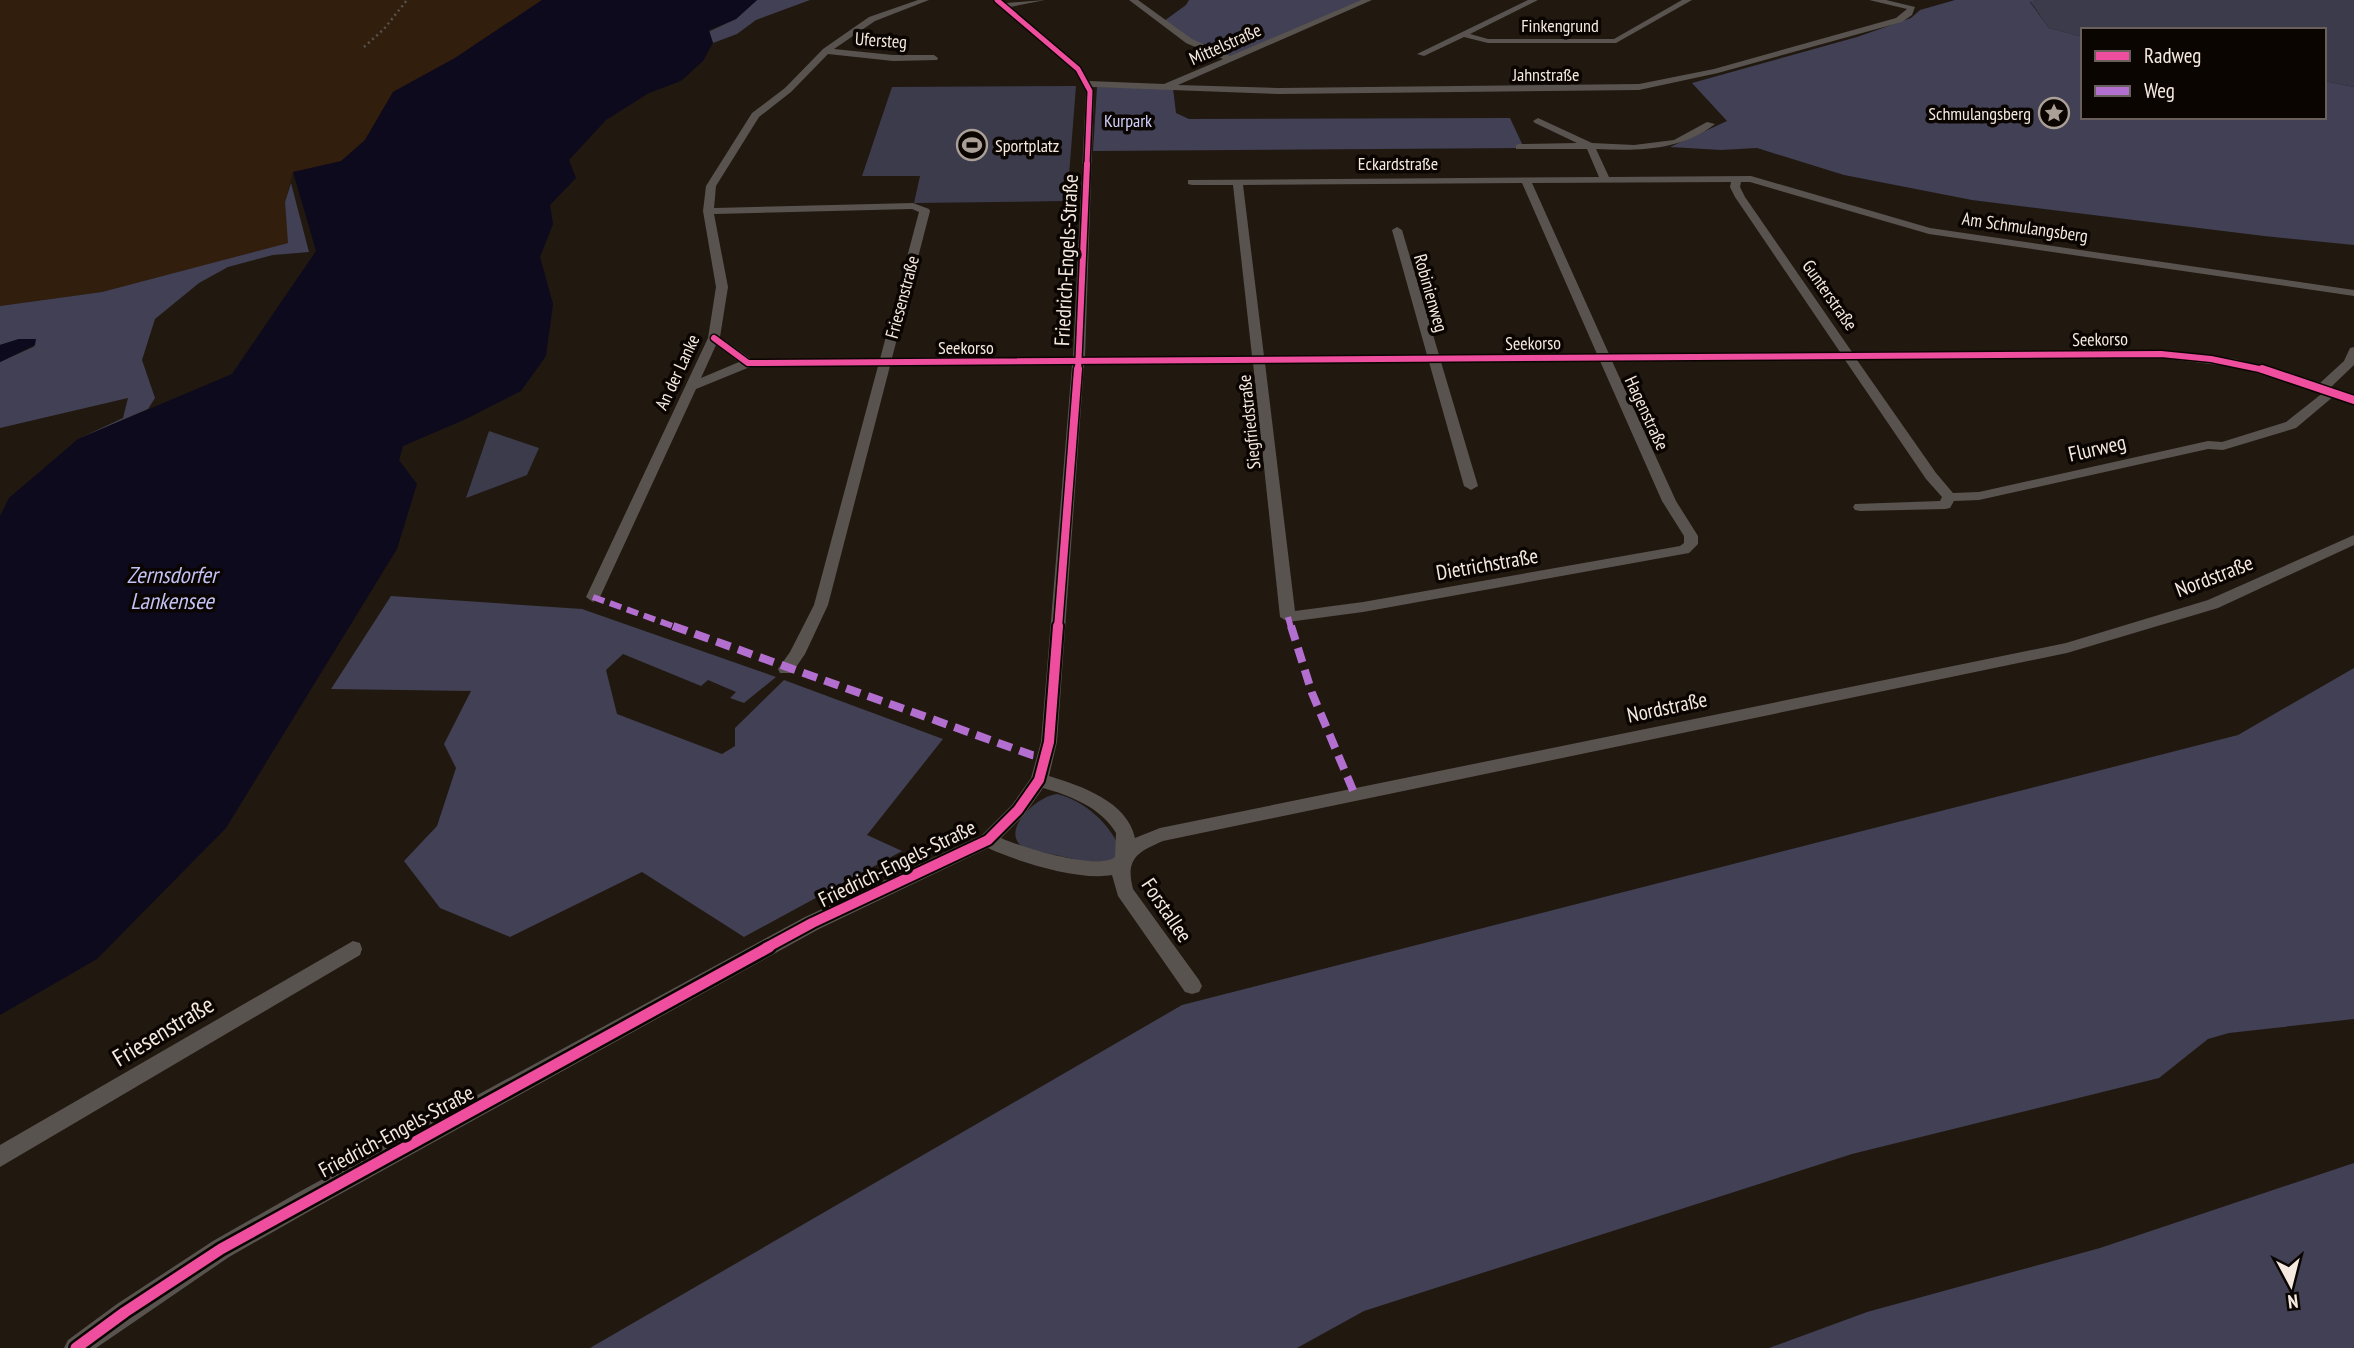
<svg xmlns="http://www.w3.org/2000/svg" width="2354" height="1348" font-family="'PT Sans Narrow',sans-serif">
<style>
.built{fill:#321e0d}
.green{fill:#3c3b4c}
.forest{fill:#414054}
.water{fill:#0d0a1d}
.lines{fill:none;stroke-linecap:round;stroke-linejoin:round}
.street{fill:#58534f;fill-rule:evenodd}
.rail{stroke:#57534f;stroke-width:2.5;stroke-dasharray:2 3.5;stroke-linecap:butt}
.quiet-far1{stroke:#b36fd0;stroke-width:6;stroke-dasharray:12 6;stroke-linecap:butt}
.quiet{stroke:#b36fd0;stroke-width:8;stroke-dasharray:15 8;stroke-linecap:butt}
.cycleway-far4-casing{stroke:#0b0502;stroke-width:8}
.cycleway-far3-casing{stroke:#0b0502;stroke-width:9}
.cycleway-far2-casing{stroke:#0b0502;stroke-width:11}
.cycleway-far1-casing{stroke:#0b0502;stroke-width:14}
.cycleway-casing{stroke:#0b0502;stroke-width:16}
.cycleway-far4{stroke:#ef4d9e;stroke-width:5}
.cycleway-far3{stroke:#ef4d9e;stroke-width:6}
.cycleway-far2{stroke:#ef4d9e;stroke-width:8}
.cycleway-far1{stroke:#ef4d9e;stroke-width:10}
.cycleway{stroke:#ef4d9e;stroke-width:11}
.labels{text-anchor:middle;dominant-baseline:central;stroke-width:7;stroke-linejoin:round;paint-order:stroke}
.far-street-label{font-size:18px;fill:#f5e9e0;stroke:#0b0502}
.far-poi-label{font-size:18px;fill:#f5e9e0;stroke:#0b0502;text-anchor:end}
.far-park-label{font-size:18px;fill:#d1d1fc;stroke:#0b0502}
.street-label{font-size:21px;fill:#f5e9e0;stroke:#0b0502}
.water-label{font-size:23px;font-style:italic;fill:#c2c2f6;stroke:#0b0502}
.near-street-label{font-size:24px;fill:#f5e9e0;stroke:#0b0502}
</style>
<rect width="100%" height="100%" fill="#211810"/>
<polygon class="built" points="0,0 542,0 455,58 393,92 365,140 341,162 293,172 285,202 289,243 102,292 0,306"/>
<g class="green">
<polygon points="2037,0 2354,0 2354,87 2324,81 2324,30 2083,30 2083,37 2049,28 2030,1"/>
<polygon points="1076,86 1067,201 914,203 920,176 862,176 892,87"/>
<polygon points="489,431 539,448 527,475 466,498"/>
<path d="M 1057,794 C 1085,801 1111,824 1121,852 L 1113,861 L 1087,862 L 1024,848 C 998,831 1037,796 1057,794 Z"/>
</g>
<g class="forest">
<polygon points="757,0 810,0 756,20 737,34 713,43 708,32 736,19"/>
<polygon points="1189,0 1362,0 1229,57 1191,40 1164,21 1186,5"/>
<polygon points="1955,0 2037,0 2030,2 2049,28 2083,37 2083,117 2324,117 2324,81 2354,87 2354,245 2264,236 1972,200 1844,175 1757,148 1721,150 1670,147 1727,121 1692,83 1857,37 1911,18 1920,10"/>
<polygon points="1097,87 1173,88 1176,113 1189,119 1510,118 1524,148 1093,151"/>
<polygon points="291,183 309,252 273,255 228,267 199,283 155,319 142,360 155,398 148,409 78,439 123,418 128,398 0,428 0,362 35,346 19,339 0,345 0,306 102,292 288,243 285,202"/>
<polygon points="391,596 582,609 776,677 744,703 730,698 736,692 708,680 701,686 623,654 606,670 617,714 722,754 735,746 735,728 784,680 943,739 867,835 902,851 744,937 642,872 510,937 440,908 404,861 437,826 456,768 444,744 471,691 331,689"/>
<polygon points="2354,668 2354,1019 2229,1033 2208,1039 2159,1078 1852,1154 1364,1311 1297,1348 590,1348 1182,1005 2238,735"/>
<polygon points="2354,1163 2354,1348 1769,1348 1867,1312 2100,1248"/>
</g>
<g class="water">
<polygon points="542,0 757,0 736,19 709,30 713,43 703,61 681,81 649,93 606,120 569,160 576,178 550,205 553,224 540,257 553,304 546,356 521,391 466,419 403,446 399,460 417,484 397,549 226,828 97,959 0,1015 0,516 9,498 78,439 232,374 316,251 293,172 341,161 365,140 393,92 455,58"/>
<polygon points="19,339 36,339 35,345 0,362 0,345"/>
</g>
<g class="lines">
<g class="street">
<path d="M 918,0 L 929,0 L 875,21 L 834,49 L 893,55 L 934,55 L 938,58 L 937,60 L 893,61 L 828,54 L 791,92 L 759,117 L 716,186 L 714,208 L 913,203 L 929,209 L 930,211 L 892,358 L 1073,357 L 1086,91 L 1074,70 L 993,0 L 1002,0 L 1006,3 L 1045,0 L 1010,7 L 1081,67 L 1089,81 L 1164,84 L 1223,59 L 1186,43 L 1129,0 L 1138,0 L 1192,39 L 1230,56 L 1361,0 L 1372,0 L 1178,85 L 1279,88 L 1639,84 L 1714,69 L 1896,18 L 1907,9 L 1869,0 L 1886,0 L 1915,7 L 1912,15 L 1902,22 L 1718,73 L 1639,90 L 1279,94 L 1092,87 L 1094,91 L 1085,357 L 1252,356 L 1233,185 L 1192,185 L 1188,184 L 1188,180 L 1599,177 L 1587,149 L 1516,149 L 1516,145 L 1519,144 L 1577,143 L 1535,123 L 1533,121 L 1538,118 L 1592,143 L 1634,145 L 1674,140 L 1707,122 L 1715,124 C 1681,151 1637,151 1596,149 L 1609,177 L 1751,176 L 1930,228 L 2354,290 L 2354,296 L 1929,234 L 1750,182 L 1741,182 L 1740,187 L 1745,197 L 1852,352 L 2161,350 L 2235,359 L 2320,383 L 2344,361 L 2350,348 L 2354,347 L 2354,365 L 2331,387 L 2354,396 L 2354,404 L 2334,396 L 2296,428 L 2223,450 L 2208,449 L 1979,500 L 1954,501 L 1950,508 L 1945,509 L 1860,511 L 1855,510 L 1853,507 L 1855,504 L 1940,501 L 1942,497 L 1926,479 L 1845,360 L 1612,361 L 1676,501 L 1698,536 L 1698,544 L 1689,553 L 1363,612 L 1288,622 L 1280,617 L 1253,363 L 1084,364 L 1057,742 L 1049,776 C 1081,786 1127,801 1135,838 L 1160,828 L 2066,643 L 2208,600 L 2354,535 L 2354,545 L 2218,608 L 2067,653 L 1163,841 C 1138,852 1125,858 1133,889 L 1199,980 L 1202,986 L 1199,992 L 1192,994 L 1185,992 L 1118,896 L 1112,875 C 1080,881 1018,862 988,848 L 819,929 L 315,1208 L 229,1257 L 96,1348 L 64,1348 L 68,1340 L 117,1304 L 213,1241 L 299,1192 L 805,917 L 982,835 L 1012,805 L 1031,778 L 1041,742 L 1072,365 L 890,366 L 828,605 L 805,654 L 792,673 L 780,673 L 778,669 L 790,652 L 814,605 L 878,366 L 750,367 L 696,389 L 600,597 L 593,602 L 586,597 L 708,338 L 716,287 L 703,211 L 706,186 L 752,113 L 785,88 L 823,49 L 869,17 ZM 1731,182 L 1730,187 L 1735,197 L 1840,352 L 1609,354 L 1532,183 ZM 1522,183 L 1597,354 L 1439,355 L 1402,230 L 1397,227 L 1392,230 L 1427,355 L 1264,356 L 1243,185 ZM 912,209 L 919,212 L 880,359 L 751,359 L 720,337 L 728,287 L 714,214 ZM 716,345 L 739,362 L 701,378 ZM 2161,358 L 2235,367 L 2324,392 L 2286,422 L 2222,442 L 2208,441 L 1979,492 L 1953,493 L 1936,473 L 1857,360 ZM 1600,361 L 1662,501 L 1684,536 L 1684,543 L 1680,546 L 1363,602 L 1295,611 L 1265,363 L 1429,362 L 1464,486 L 1471,490 L 1478,486 L 1441,362 ZM 1043,788 C 1069,795 1102,808 1116,833 L 1115,857 C 1098,871 1021,847 1001,838 L 1024,815 Z"/>
<polygon points="1528,0 1538,0 1470,34 1488,39 1614,39 1682,0 1692,0 1616,43 1488,43 1464,37 1424,56 1417,54"/>
<polygon points="353,941 360,943 362,949 360,955 0,1167 0,1145"/>
</g>
<polyline class="rail" points="364,47 384,29 407,0"/>
<g class="quiet-far1">
<polyline points="593,597 678,628"/>
<polyline points="1288,617 1291,628"/>
</g>
<g class="quiet">
<polyline points="673,626 1032,755 1046,757"/>
<polyline points="1291,626 1312,693 1355,795"/>
</g>
<g class="cycleway-far4-casing">
<polyline id="cycleway-far4" points="997,0 1078,69 1090,91 1087,165"/>
</g>
<g class="cycleway-far3-casing">
<g id="cycleway-far3">
<polyline points="714,338 748,363 2161,354 2211,359 2269,371"/>
<polyline points="1078,371 1087,164"/>
</g>
</g>
<g class="cycleway-far2-casing">
<g id="cycleway-far2">
<polyline points="2262,369 2354,400"/>
<polyline points="1058,628 1078,369"/>
</g>
</g>
<g class="cycleway-far1-casing">
<polyline id="cycleway-far1" points="766,948 812,923 988,840 1018,810 1039,780 1049,742 1058,626"/>
</g>
<g class="cycleway-casing">
<polyline id="cycleway" points="76,1348 125,1312 221,1249 769,947"/>
</g>
<use href="#cycleway-far4" class="cycleway-far4"/>
<use href="#cycleway-far3" class="cycleway-far3"/>
<use href="#cycleway-far2" class="cycleway-far2"/>
<use href="#cycleway-far1" class="cycleway-far1"/>
<use href="#cycleway" class="cycleway"/>
</g>
<defs>
<g id="sight-ring" transform="scale(1.575)"><circle r="9.5" fill="#0b0502" stroke="#aba097" stroke-width="1.5"/><path d="M0-6L1.8-2.2L6-1.7L2.9 1.2L3.7 5.4L0 3.3L-3.7 5.4L-2.9 1.2L-6-1.7L-1.8-2.2Z" fill="#aba097"/></g>
<g id="stadium-ring" transform="scale(1.575)"><circle r="9.5" fill="#0b0502" stroke="#aba097" stroke-width="1.5"/><path d="M0-5a6.5 5 0 1 0 0 10a6.5 5 0 1 0 0-10ZM-3.5-1.8h7v3.6h-7Z" fill="#aba097"/></g>
</defs>
<g fill-rule="evenodd">
<use href="#sight-ring" x="2054" y="113"/>
<use href="#stadium-ring" x="972" y="145"/>
</g>
<g class="labels">
<g class="far-street-label">
<text x="1560" y="25">Finkengrund</text>
<text transform="translate(881 40) rotate(4)">Ufersteg</text>
<text transform="translate(1225 44) rotate(-24)">Mittelstraße</text>
<text x="1546" y="74">Jahnstraße</text>
<text x="1398" y="163">Eckardstraße</text>
<text transform="translate(2025 227) rotate(8)">Am Schmulangsberg</text>
<text transform="translate(1431 293) rotate(74)">Robinienweg</text>
<text transform="translate(1830 295) rotate(55)">Gunterstraße</text>
<text transform="translate(902 297) rotate(-75)">Friesenstraße</text>
<text transform="translate(2100 339) rotate(-1)">Seekorso</text>
<text transform="translate(1533 343) rotate(-1)">Seekorso</text>
<text x="966" y="347">Seekorso</text>
<text transform="translate(677 372) rotate(-65)">An der Lanke</text>
<text transform="translate(1647 413) rotate(65)">Hagenstraße</text>
<text transform="translate(1249 422) rotate(-96)">Siegfriedstraße</text>
</g>
<g class="far-poi-label">
<text x="2031" y="113">Schmulangsberg</text>
<text x="995" y="145" text-anchor="start">Sportplatz</text>
</g>
<g class="far-park-label">
<text x="1128" y="120">Kurpark</text>
</g>
<g class="street-label">
<text transform="translate(1066 260) rotate(-87)">Friedrich-Engels-Straße</text>
<text transform="translate(2097 448) rotate(-13)">Flurweg</text>
<text transform="translate(1487 564) rotate(-10)">Dietrichstraße</text>
<text transform="translate(2214 576) rotate(-21)">Nordstraße</text>
<text transform="translate(1667 707) rotate(-12)">Nordstraße</text>
<text transform="translate(897 863) rotate(-26)">Friedrich-Engels-Straße</text>
<text transform="translate(1167 910) rotate(56)">Forstallee</text>
<text transform="translate(396 1131) rotate(-28)">Friedrich-Engels-Straße</text>
</g>
<g class="water-label">
<text x="172" y="574">Zernsdorfer<tspan x="172" dy="26">Lankensee</tspan></text>
</g>
<g class="near-street-label">
<text transform="translate(163 1031) rotate(-31)">Friesenstraße</text>
</g>
</g>
<rect x="2081" y="28" width="245" height="91" fill="#0b0502" stroke="#69605b" stroke-width="2"/>
<rect x="2095" y="51" width="35" height="10" fill="#ef4d9e" stroke="#69605b" stroke-width="2"/>
<text x="2144" y="63" font-size="21" fill="#f5e9e0">Radweg</text>
<rect x="2095" y="86" width="35" height="10" fill="#b36fd0" stroke="#69605b" stroke-width="2"/>
<text x="2144" y="98" font-size="21" fill="#f5e9e0">Weg</text>
<g transform="translate(2291 1285) rotate(173)" stroke="#0b0502" stroke-width="5" paint-order="stroke">
<path d="M0-5L12 26L0 18L-12 26Z" fill="#f5e9e0"/>
<text y="-10" font-size="19" font-weight="bold" text-anchor="middle" fill="#f5e9e0">N</text>
</g>
</svg>
